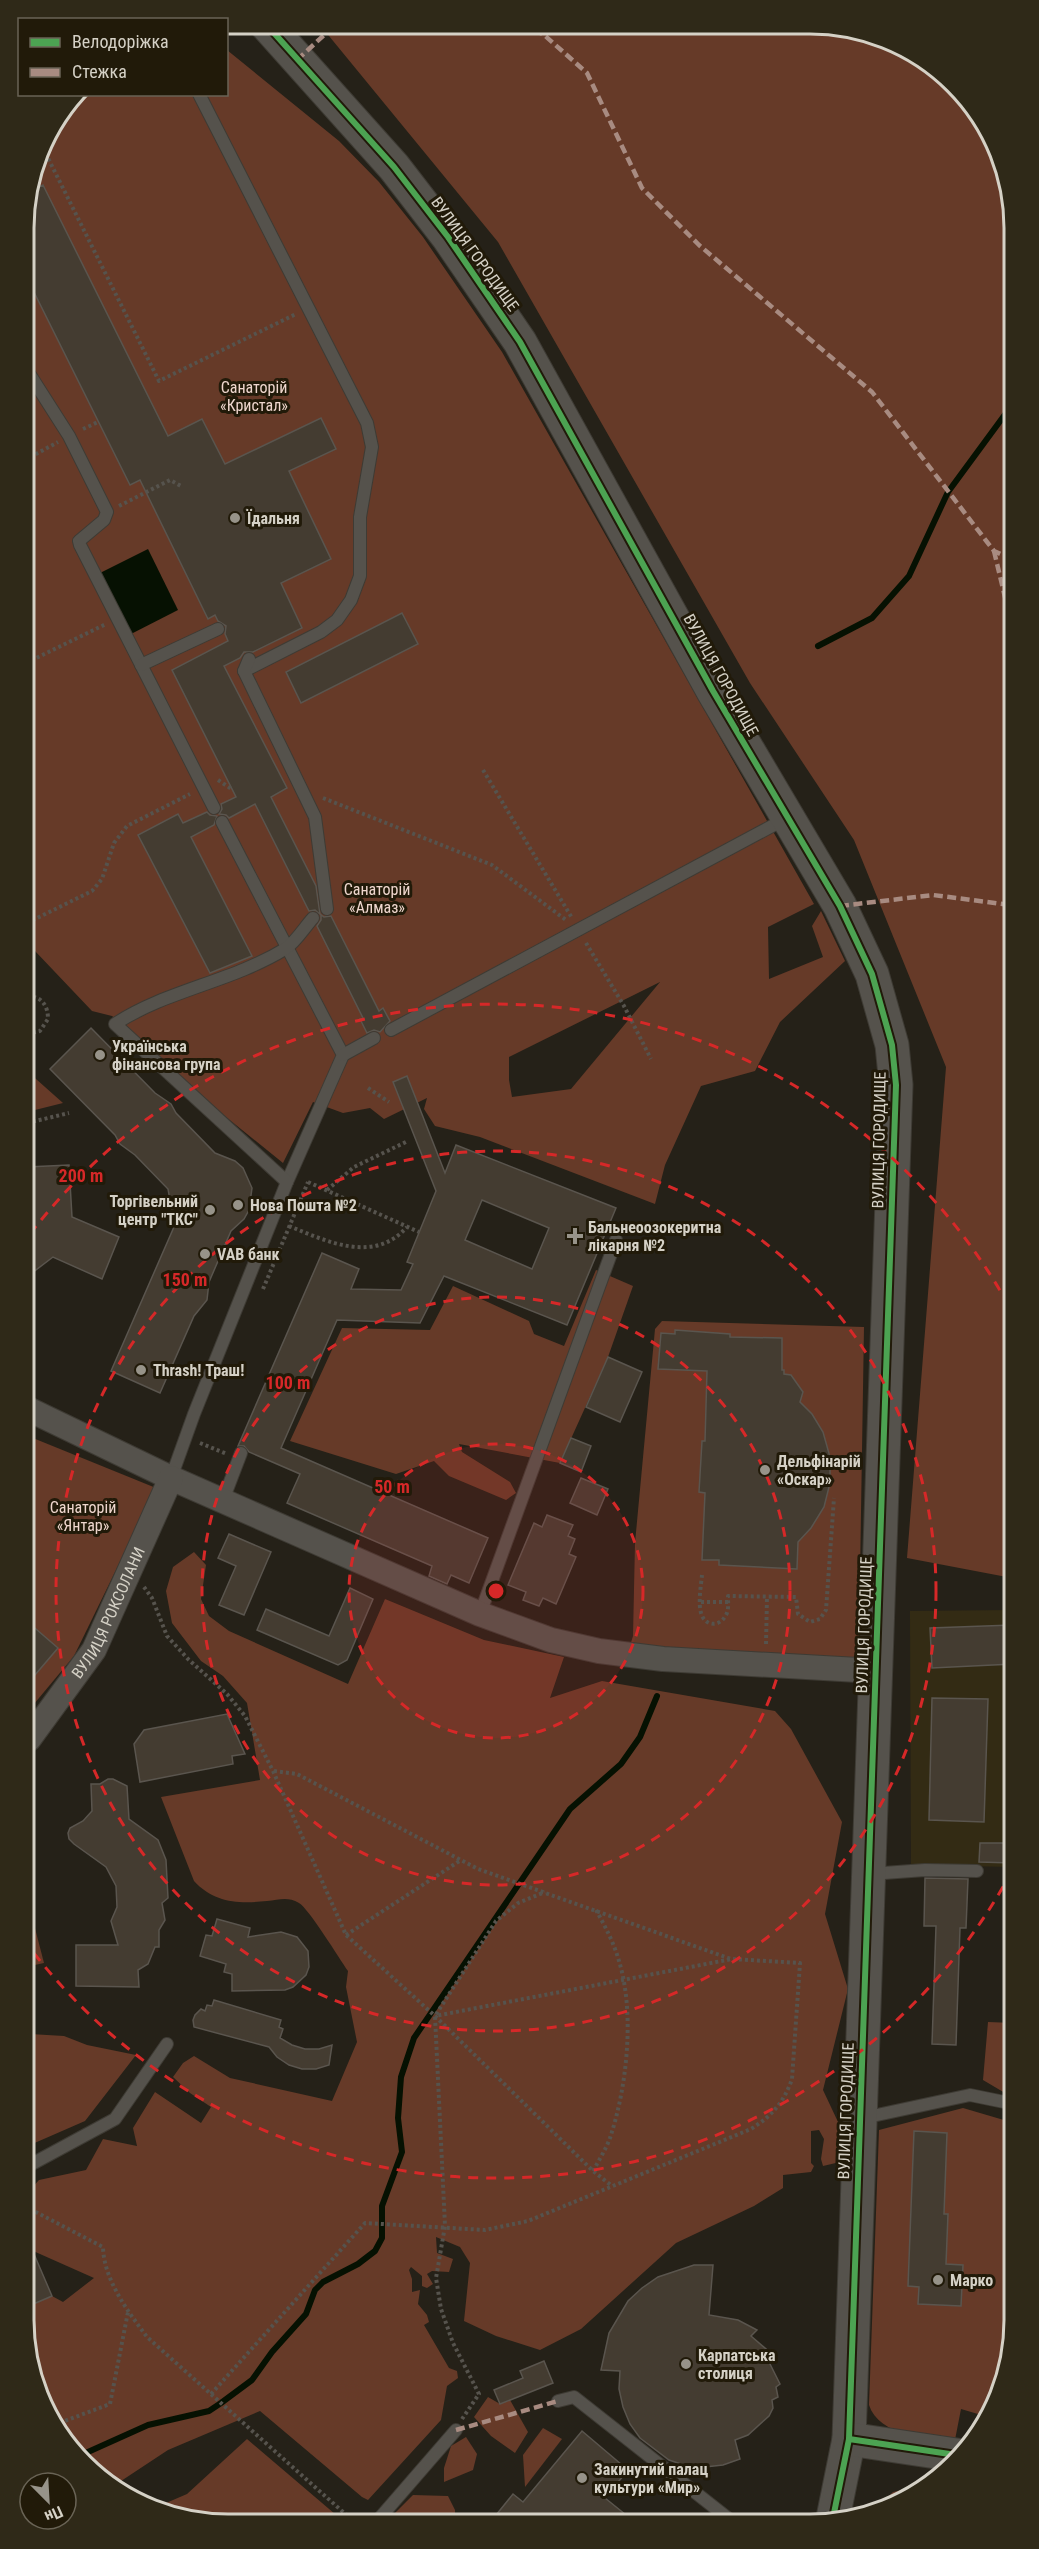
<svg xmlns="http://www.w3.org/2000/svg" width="1039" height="2549" font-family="'Roboto Condensed',sans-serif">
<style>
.built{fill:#332b14}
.green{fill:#663a28;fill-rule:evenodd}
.water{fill:#061102}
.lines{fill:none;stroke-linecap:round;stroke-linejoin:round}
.stream{stroke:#061102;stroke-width:6}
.building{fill:#443c31;stroke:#5a554e;stroke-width:1.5;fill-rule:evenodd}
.lane-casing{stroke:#3e3b34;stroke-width:14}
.street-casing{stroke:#3e3b34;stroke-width:26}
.secondary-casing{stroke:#3e3b34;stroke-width:35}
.path{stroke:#56534d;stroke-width:4;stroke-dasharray:3 3;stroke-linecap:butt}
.lane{stroke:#55524c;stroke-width:12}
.street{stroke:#55524c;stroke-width:24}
.secondary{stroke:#55524c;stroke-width:33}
.quiet{stroke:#a88b81;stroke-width:4.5;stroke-dasharray:9 4.5;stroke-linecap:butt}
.cycleway-casing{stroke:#211a09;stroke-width:10}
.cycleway{stroke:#4ca352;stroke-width:6}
.ring{fill:none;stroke:#d62828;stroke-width:3;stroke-dasharray:10 8}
.poi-dot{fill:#979389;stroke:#211a09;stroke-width:2}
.labels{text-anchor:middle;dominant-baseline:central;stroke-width:6;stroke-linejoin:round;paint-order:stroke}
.street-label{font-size:16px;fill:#d5d1c6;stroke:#211a09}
.park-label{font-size:16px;fill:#efd7ce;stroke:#211a09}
.poi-label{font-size:16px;font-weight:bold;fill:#d5d1c6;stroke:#211a09;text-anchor:start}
.rim{fill:none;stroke:#d5d1c6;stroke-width:3}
.centre{fill:#d62828;stroke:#211a09;stroke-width:3}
.ring-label{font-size:18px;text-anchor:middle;font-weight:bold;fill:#d62828;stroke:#211a09;stroke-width:6;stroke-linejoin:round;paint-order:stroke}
</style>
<rect width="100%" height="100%" fill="#252118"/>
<polygon class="built" points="1012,1610 1013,1867 911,1865 910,1611"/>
<g class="green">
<polygon points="320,25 850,28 946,75 987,126 1008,176 1012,1578 907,1558 946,1067 854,840 750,683 498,242"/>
<path d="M 227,50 L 339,141 L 379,182 L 423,237 L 502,352 L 814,904 L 768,927 L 769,979 L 823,957 L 812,926 L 821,911 L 845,961 L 780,1022 L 755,1071 L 701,1086 L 665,1165 L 655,1204 L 480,1137 L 435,1126 L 424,1109 L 427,1098 L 384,1119 L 370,1108 L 343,1113 L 313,1102 L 283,1163 L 226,1117 L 125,1026 L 112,1016 L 92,1011 L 35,951 L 26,819 L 24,215 L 45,138 L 78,95 L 226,94 ZM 660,982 L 571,1089 L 512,1097 L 509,1080 L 509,1057 Z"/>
<polygon points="27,1071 63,1103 27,1112"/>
<polygon points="596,1270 633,1286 608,1357 560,1463 459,1444 462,1452 510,1482 516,1493 506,1500 449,1476 434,1461 396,1474 290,1441 342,1328 430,1330 453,1286 529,1321 534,1334 564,1346"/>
<polygon points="662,1321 864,1327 859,1637 857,1651 852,1660 628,1652 633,1636 635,1543 655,1329"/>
<polygon points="28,1436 156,1488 74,1656 29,1710"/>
<path d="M 194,1552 L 206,1565 L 201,1599 L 209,1616 L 229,1631 L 348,1684 L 385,1599 L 484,1640 L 564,1657 L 550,1698 L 602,1681 L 775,1711 L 791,1729 L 842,1822 L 825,1914 L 848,1989 L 823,2090 L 846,2139 L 838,2150 L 844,2157 L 840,2162 L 823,2166 L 821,2159 L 824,2139 L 819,2130 L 811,2131 L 811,2163 L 814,2166 L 811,2172 L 783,2175 L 783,2188 L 754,2206 L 676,2243 L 581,2329 L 540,2350 L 496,2336 L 464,2321 L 470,2263 L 460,2247 L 436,2237 L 437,2253 L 453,2259 L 449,2272 L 432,2271 L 427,2274 L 433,2284 L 427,2288 L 422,2286 L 422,2276 L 411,2267 L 409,2270 L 412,2279 L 412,2292 L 420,2290 L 418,2304 L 427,2315 L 429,2322 L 424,2325 L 449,2368 L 457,2371 L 458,2378 L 447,2386 L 441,2420 L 368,2500 L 362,2497 L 260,2411 L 168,2450 L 115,2485 L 93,2474 L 52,2423 L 31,2373 L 31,2303 L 52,2296 L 63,2302 L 94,2278 L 31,2250 L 30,2190 L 39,2180 L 86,2170 L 103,2139 L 137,2146 L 133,2128 L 155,2092 L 201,2123 L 211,2107 L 190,2093 L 173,2077 L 183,2063 L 194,2056 L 230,2078 L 332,2101 L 357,2042 L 346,1987 L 348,1971 C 339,1958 309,1909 299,1903 C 287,1896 279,1900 267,1901 C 239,1904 214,1903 194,1881 L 161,1797 L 260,1780 L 247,1703 L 223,1676 L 201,1661 L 172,1623 L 166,1591 L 173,1567 Z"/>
<polygon points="30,1909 44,1963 30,1966"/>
<polygon points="988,2022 1014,2023 1014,2117 1010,2096 983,2080"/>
<polygon points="30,2034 64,2036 87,2045 136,2055 85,2121 30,2145"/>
<path d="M 963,2108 L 1014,2123 L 1015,2334 L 1000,2398 L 988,2417 L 961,2409 L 954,2445 C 926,2438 879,2436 869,2405 L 879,2130 Z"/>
<polygon points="488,2397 500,2404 510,2400 528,2432 515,2453 491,2436 474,2417"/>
<polygon points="543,2428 562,2439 525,2487 523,2455"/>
<polygon points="466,2437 477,2454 473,2470 444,2482 444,2468 451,2446"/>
<polygon points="247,2439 342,2520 189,2521 159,2506 187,2494"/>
<polygon points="931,2483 913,2497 868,2516 893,2492"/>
<polygon points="413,2495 448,2496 455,2510 455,2517 388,2520"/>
</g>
<polygon class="water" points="148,549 178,610 131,634 100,573"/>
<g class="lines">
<g class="stream">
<polyline points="818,646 872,618 909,576 948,492 1009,409"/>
<polyline points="79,2456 148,2425 209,2411 221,2403 252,2380 272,2352 306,2314 315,2290 323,2282 358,2264 375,2251 382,2238 382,2206 402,2152 398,2118 401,2077 414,2038 570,1809 621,1764 640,1737 657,1696"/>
</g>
</g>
<g class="building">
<polygon points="43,185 168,436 202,419 225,464 321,418 336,449 289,471 331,559 281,583 302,628 253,652 244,652 240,658 224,666 287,788 271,797 316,886 320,914 324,917 331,916 379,1011 383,1008 390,1021 380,1032 374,1030 367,1033 360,1019 363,1018 317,926 321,920 321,915 315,910 309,911 255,804 229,818 226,815 219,814 222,809 221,804 236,797 172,670 228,641 225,634 226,626 218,621 215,615 208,619 140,480 130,485 25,274 24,215 31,191"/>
<polygon points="402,613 418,644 301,703 286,672"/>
<polygon points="207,812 210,815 217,816 214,825 191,837 252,956 210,973 138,835 178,814 183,823"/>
<polygon points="91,1028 155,1093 171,1104 176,1113 215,1153 235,1161 243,1168 252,1188 249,1210 244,1219 231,1231 209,1282 207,1300 194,1316 160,1393 111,1371 177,1220 172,1211 168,1189 135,1155 120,1144 115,1135 50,1069"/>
<path d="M 407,1076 L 445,1173 L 456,1145 L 616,1208 L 567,1325 L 444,1276 L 420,1323 L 337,1320 L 281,1448 L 488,1538 L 469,1583 L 451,1575 L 447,1584 L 429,1576 L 432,1566 L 287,1503 L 300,1474 L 249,1452 L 244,1446 L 238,1446 L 322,1253 L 359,1269 L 351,1289 L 401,1290 L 413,1264 L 407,1262 L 436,1191 L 393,1082 ZM 482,1200 L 549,1228 L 532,1269 L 465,1240 Z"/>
<polygon points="69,1165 72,1217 119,1237 102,1279 53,1257 28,1276 27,1167"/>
<polygon points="675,1330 730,1334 730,1337 782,1338 782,1370 784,1370 784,1374 791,1375 803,1392 800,1402 812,1414 823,1432 830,1457 830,1483 824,1507 811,1528 798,1542 797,1569 719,1565 719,1560 702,1560 705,1493 699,1492 702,1441 705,1441 707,1371 658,1369 661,1333 675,1334"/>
<polygon points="608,1357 642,1372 620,1422 586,1407"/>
<polygon points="571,1438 591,1446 581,1472 560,1463"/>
<polygon points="581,1478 608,1489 597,1515 570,1503"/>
<polygon points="547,1515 573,1525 568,1536 575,1539 569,1554 576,1557 556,1604 543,1598 539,1606 523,1600 526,1592 508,1585 534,1523 542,1527"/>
<polygon points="229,1534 271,1552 244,1615 219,1605 236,1566 218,1558"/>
<polygon points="350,1588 373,1599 347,1660 338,1665 257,1630 266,1609 329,1636"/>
<polygon points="29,1623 58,1648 29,1682"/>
<polygon points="1012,1625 1013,1664 932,1668 930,1628"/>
<polygon points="932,1698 988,1699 984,1822 929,1820"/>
<polygon points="227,1714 245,1754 232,1756 233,1764 140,1782 134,1744 144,1730"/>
<polygon points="108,1779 113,1779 127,1786 129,1819 158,1840 166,1860 168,1898 162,1903 165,1920 159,1930 159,1947 155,1947 148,1964 138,1970 139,1987 76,1986 76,1945 118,1945 111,1921 117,1907 116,1886 106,1867 74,1844 69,1839 68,1833 70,1828 83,1821 92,1811 91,1784 100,1784"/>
<polygon points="980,1843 1013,1843 1013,1863 979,1862"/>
<polygon points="925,1878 968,1879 966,1928 960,1928 956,2045 932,2044 936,1926 924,1926"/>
<polygon points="217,1919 250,1928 248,1937 281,1932 297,1937 308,1951 309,1967 306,1975 293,1987 285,1990 232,1991 232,1974 224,1972 226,1964 200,1956 206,1935 212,1936"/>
<polygon points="214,2000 281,2020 279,2027 283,2029 280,2038 292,2045 305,2049 319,2049 332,2045 329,2065 316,2069 302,2069 289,2065 277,2057 269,2047 194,2027 193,2020 195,2015 201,2009 205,2011 207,2005 212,2006"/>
<polygon points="914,2131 947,2133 944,2214 948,2214 946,2264 963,2265 961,2306 918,2304 919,2287 908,2286"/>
<polygon points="31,2247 52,2296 31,2305"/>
<polygon points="694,2265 713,2265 709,2315 738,2320 757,2330 751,2336 772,2354 767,2358 780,2384 776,2387 778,2397 772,2400 773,2408 769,2416 748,2435 735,2440 740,2459 723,2465 705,2467 687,2466 669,2460 640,2438 630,2424 623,2407 619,2389 620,2371 601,2370 609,2333 628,2301 642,2288 658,2277"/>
<polygon points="544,2361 553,2383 500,2404 494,2390 523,2378 520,2371"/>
<polygon points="582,2431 628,2470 605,2498 631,2519 492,2520 513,2494 523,2502"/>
</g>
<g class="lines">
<g class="lane-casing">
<g id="lane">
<polyline points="199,94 367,423 372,447 360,517 360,576 351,600 337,620 321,632 244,671"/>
<polyline points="25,367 69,436 107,512 104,520 79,541 80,545 214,808"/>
<polyline points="249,659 244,671 315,817 327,909"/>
<polyline points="141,665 218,629"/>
<polyline points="222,822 343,1055 287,1182"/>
<polyline points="391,1030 787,818"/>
<polyline points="343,1055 374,1038"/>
<path d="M 171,1478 L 194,1414 L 287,1182 L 115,1024 C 167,990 231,982 285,949 C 295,943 304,928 313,918"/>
<polyline points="223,1500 241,1453"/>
<polyline points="480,1614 616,1240"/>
<polyline points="870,1874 925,1870 977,1871"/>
<polyline points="863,2118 970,2095 1014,2104"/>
<polyline points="30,2165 115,2119 167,2044"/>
<polyline points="558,2401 574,2397 729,2519"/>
<polyline points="378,2520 456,2430"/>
</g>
</g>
<g class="street-casing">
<g id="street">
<polyline points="28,1409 171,1478 480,1614 551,1640 599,1651 663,1659 876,1671"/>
<path id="s1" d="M 29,1739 L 94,1650 L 171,1478"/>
</g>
</g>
<g class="secondary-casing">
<g id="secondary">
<polyline points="266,24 394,167 448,237 520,342 713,691 840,906 872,974 892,1045 896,1085 849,2439 833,2518"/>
<polyline points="849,2439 963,2456"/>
</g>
</g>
<g class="path">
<polyline points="43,148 159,381 296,314"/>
<polyline points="83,429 98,422"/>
<polyline points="25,460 58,442"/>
<polyline points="119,506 170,480 181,486"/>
<polyline points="26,663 106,624"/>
<polyline points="483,770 572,918"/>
<polyline points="218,780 233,790"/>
<polyline points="323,798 492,865 566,920"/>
<polyline points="27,923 92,891 102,879 114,843 127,826 190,794"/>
<polyline points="586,943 624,1006 651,1059"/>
<path d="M 27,996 C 41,996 48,1005 48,1019 L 40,1031 L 27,1034"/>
<polyline points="368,1088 389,1102"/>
<polyline points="27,1123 69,1113"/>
<polyline points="308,1182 419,1232"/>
<polyline points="327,1190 354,1167 408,1141"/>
<path d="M 289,1226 C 328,1242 374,1264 407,1227"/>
<polyline points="263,1289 308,1182"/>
<polyline points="200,1443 227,1454"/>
<path d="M 702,1575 C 701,1586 698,1602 701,1613 C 705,1627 720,1627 726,1615 C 729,1610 728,1603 728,1596 L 796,1597 L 798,1614 L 810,1622 L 820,1619 L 826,1610 L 834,1498"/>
<polyline points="144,1587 152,1598 167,1636 188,1659 227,1694 245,1716 273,1771 346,1935 435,2016 593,2171 612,2186"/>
<polyline points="701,1602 728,1602"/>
<polyline points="766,1644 767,1597"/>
<polyline points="274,1771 297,1774 478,1869 731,1959"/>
<polyline points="346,1935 461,1860"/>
<path d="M 593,2171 C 599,2160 606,2149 610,2138 C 627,2087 635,2013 619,1961 C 614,1943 605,1926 596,1910"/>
<path d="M 30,2209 L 103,2247 C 104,2280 127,2310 147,2337 L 352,2520"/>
<path d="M 211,2394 L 365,2223 L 485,2230 L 528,2221 L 751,2129 C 772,2116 784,2102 792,2079 L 800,1963 L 732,1959 L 435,2016"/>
<polyline points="462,2419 479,2394 453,2343 441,2309 436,2278 445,2226 435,2016 496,1921 518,1903 545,1892"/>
<polyline points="54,2425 110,2404 128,2312"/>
</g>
<use href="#lane" class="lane"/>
<use href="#street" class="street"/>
<use href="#secondary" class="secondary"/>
<g class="quiet">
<polyline points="521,26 543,34 587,73 642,188 699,245 872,392 994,551 1009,558"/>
<polyline points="297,60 335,25"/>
<polyline points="994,551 1009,614"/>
<polyline points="840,906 933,895 1010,905"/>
<polyline points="456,2430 558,2401"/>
</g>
<g class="cycleway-casing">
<g id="cycleway">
<polyline points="266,24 394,167 448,237 520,342 713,691 840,906 872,974 892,1045 896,1085 849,2439 833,2518"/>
<polyline points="849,2439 963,2456"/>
</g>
</g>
<use href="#cycleway" class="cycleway"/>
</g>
<circle cx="496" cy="1591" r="147" fill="#d62828" fill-opacity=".12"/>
<g class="ring">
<circle cx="496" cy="1591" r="147"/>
<circle cx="496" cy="1591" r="294"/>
<circle cx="496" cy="1591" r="440"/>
<path d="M1012 1871A587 587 0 0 1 30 1948M30 1234A587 587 0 0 1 1009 1306"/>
</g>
<g class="poi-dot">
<circle cx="235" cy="518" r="6"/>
<circle cx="100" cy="1055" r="6"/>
<circle cx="238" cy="1205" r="6"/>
<circle cx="210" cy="1210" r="6"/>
<path d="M572 1227h6v6h6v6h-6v6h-6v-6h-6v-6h6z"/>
<circle cx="205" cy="1254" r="6"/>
<circle cx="141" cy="1370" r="6"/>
<circle cx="765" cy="1470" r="6"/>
<circle cx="938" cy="2280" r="6"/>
<circle cx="686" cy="2364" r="6"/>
<circle cx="582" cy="2478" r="6"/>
</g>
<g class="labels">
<g class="street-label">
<text transform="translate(475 254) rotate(54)">ВУЛИЦЯ ГОРОДИЩЕ</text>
<text transform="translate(721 675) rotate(61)">ВУЛИЦЯ ГОРОДИЩЕ</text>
<text transform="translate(879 1140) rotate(-89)">ВУЛИЦЯ ГОРОДИЩЕ</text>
<text stroke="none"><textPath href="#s1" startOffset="150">ВУЛИЦЯ РОКСОЛАНИ</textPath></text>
<text transform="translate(864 1625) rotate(-88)">ВУЛИЦЯ ГОРОДИЩЕ</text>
<text transform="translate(846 2111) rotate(-88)">ВУЛИЦЯ ГОРОДИЩЕ</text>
</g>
<g class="park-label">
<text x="254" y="387">Санаторій<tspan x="254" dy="18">«Кристал»</tspan></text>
<text x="377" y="889">Санаторій<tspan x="377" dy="18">«Алмаз»</tspan></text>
<text x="83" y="1507">Санаторій<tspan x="83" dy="18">«Янтар»</tspan></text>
</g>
<g class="poi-label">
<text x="247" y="518">Їдальня</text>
<text x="112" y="1046">Українська<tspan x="112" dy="18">фінансова група</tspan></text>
<text x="198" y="1201" text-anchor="end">Торгівельний<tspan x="198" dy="18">центр "ТКС"</tspan></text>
<text x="250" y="1205">Нова Пошта №2</text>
<text x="588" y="1227">Бальнеоозокеритна<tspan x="588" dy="18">лікарня №2</tspan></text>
<text x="217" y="1254">VAB банк</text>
<text x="153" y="1370">Thrash! Траш!</text>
<text x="777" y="1461">Дельфінарій<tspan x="777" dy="18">«Оскар»</tspan></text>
<text x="950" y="2280">Марко</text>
<text x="698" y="2355">Карпатська<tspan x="698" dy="18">столиця</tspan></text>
<text x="594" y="2469">Закинутий палац<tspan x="594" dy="18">культури «Мир»</tspan></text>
</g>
</g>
<path d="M0 0H1039V2549H0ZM228 34H810A194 194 0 0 1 1004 228V2320A194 194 0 0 1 810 2514H228A194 194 0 0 1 34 2320V228A194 194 0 0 1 228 34Z" fill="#2f2918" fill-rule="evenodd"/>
<path class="rim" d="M228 34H810A194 194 0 0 1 1004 228V2320A194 194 0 0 1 810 2514H228A194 194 0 0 1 34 2320V228A194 194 0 0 1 228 34Z"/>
<circle cx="496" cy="1591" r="9" class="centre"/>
<g class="ring-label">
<text x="81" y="1182">200 m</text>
<text x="185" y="1286">150 m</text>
<text x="288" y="1389">100 m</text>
<text x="392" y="1493">50 m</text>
</g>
<rect x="18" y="18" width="210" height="78" fill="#211a09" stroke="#696355" stroke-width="1.5"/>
<rect x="30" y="38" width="30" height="9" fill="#4ca352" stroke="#696355" stroke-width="1.5"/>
<text x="72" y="48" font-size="18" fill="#d5d1c6">Велодоріжка</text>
<rect x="30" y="68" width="30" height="9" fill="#a88b81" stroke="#696355" stroke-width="1.5"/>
<text x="72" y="78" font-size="18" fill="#d5d1c6">Стежка</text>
<g transform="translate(48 2501) rotate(156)"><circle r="28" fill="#211a09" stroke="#696355" stroke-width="1.5"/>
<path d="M0-4.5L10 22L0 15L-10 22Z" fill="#979389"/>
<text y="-9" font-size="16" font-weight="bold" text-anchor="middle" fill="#d5d1c6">Пн</text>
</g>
</svg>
